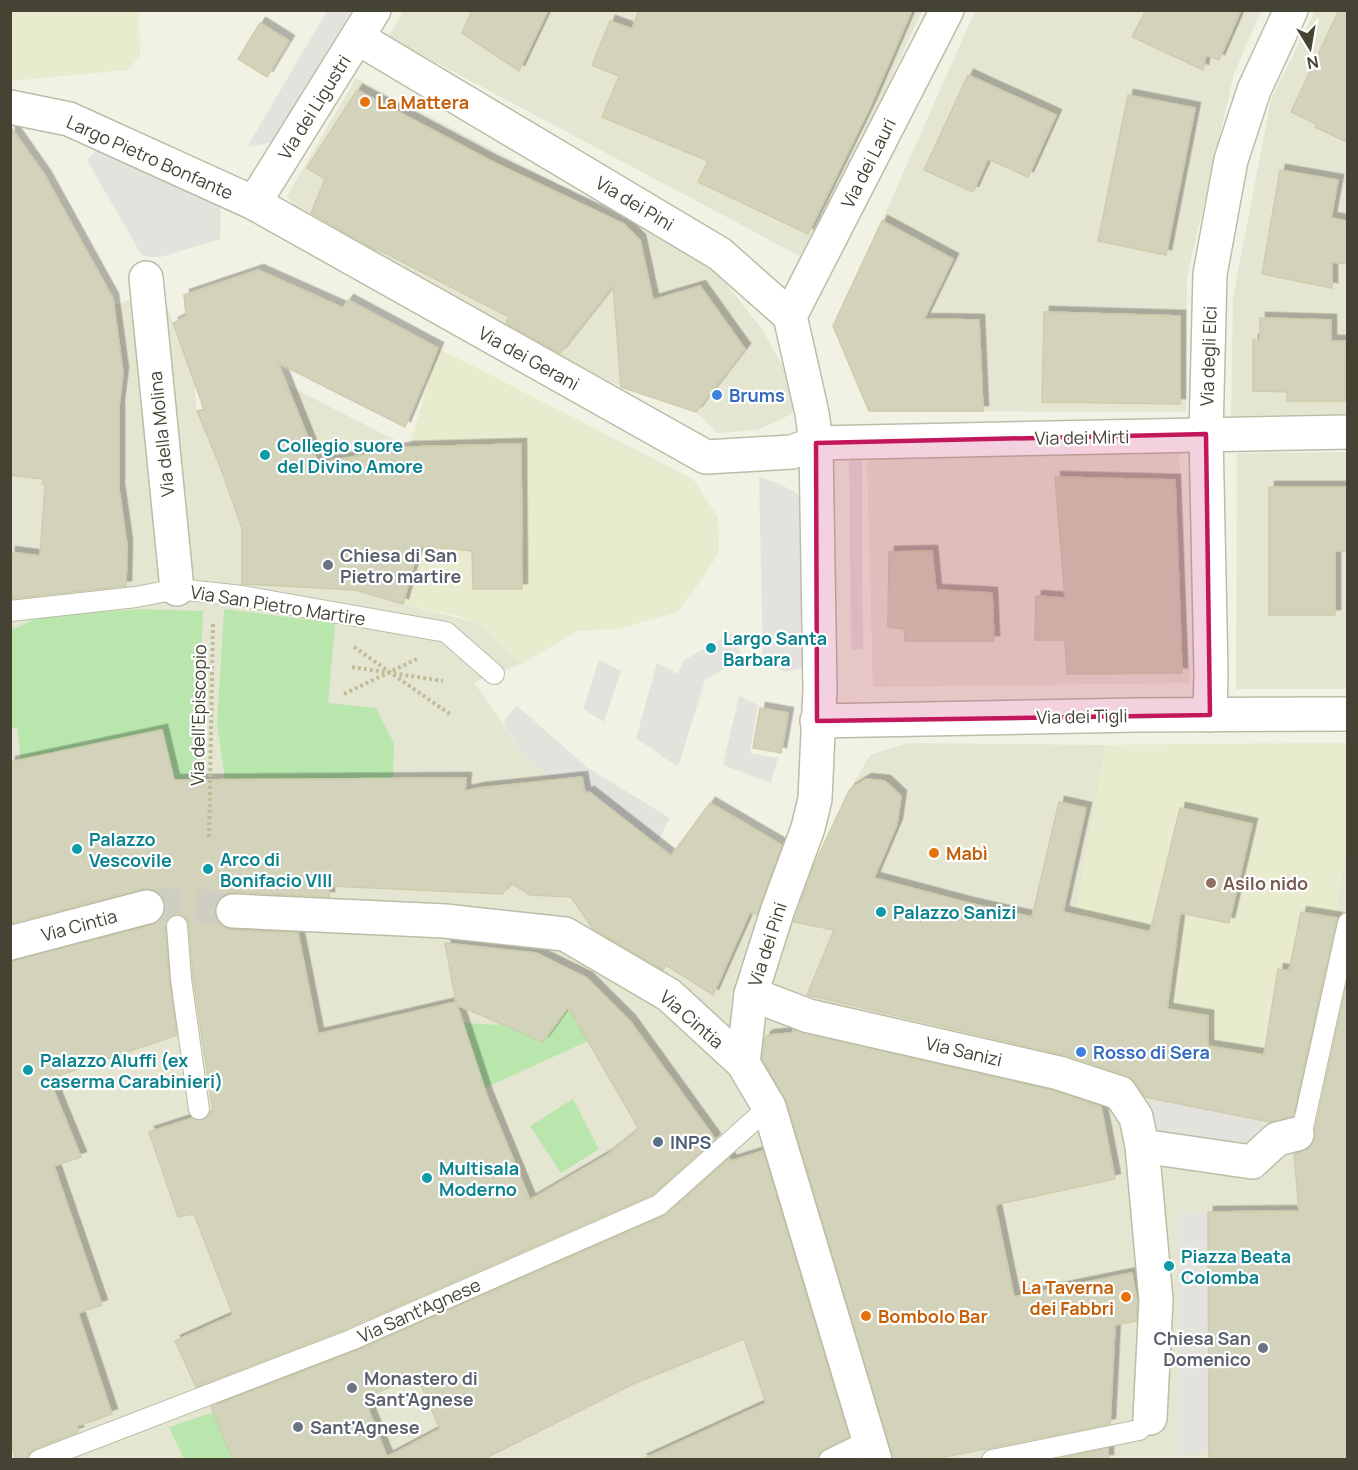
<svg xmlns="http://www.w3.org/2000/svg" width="1358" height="1470" font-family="Manrope,sans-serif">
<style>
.residential{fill:#e5e6d2}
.education{fill:#e9ebce}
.green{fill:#b8e6ad}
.parking{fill:#e3e2dd}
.building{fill:#d3d2ba;stroke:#cecdad;stroke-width:1.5;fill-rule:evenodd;filter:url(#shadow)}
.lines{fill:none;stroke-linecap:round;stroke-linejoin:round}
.street-tunnel{stroke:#cecfc1;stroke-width:33;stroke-dasharray:33 16;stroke-linecap:butt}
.lane-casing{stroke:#bcbda7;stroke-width:22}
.street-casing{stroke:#bcbda7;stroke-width:36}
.path{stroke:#bebe99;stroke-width:4;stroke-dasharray:3 3;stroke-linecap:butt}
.lane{stroke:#fff;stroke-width:20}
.street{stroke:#fff;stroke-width:33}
.marked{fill:#c2185b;fill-opacity:0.2;stroke:#c2185b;stroke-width:4.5;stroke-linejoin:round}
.food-dot{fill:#e8710a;stroke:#fff;stroke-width:2}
.shop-dot{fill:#3f7fe0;stroke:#fff;stroke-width:2}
.culture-dot{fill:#0f9aa8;stroke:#fff;stroke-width:2}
.worship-dot{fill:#6b7280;stroke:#fff;stroke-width:2}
.education-dot{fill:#8d6e63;stroke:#fff;stroke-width:2}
.service-dot{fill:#5c6f8a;stroke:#fff;stroke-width:2}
.labels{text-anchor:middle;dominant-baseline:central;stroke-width:4.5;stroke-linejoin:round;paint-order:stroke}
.food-label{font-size:18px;font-weight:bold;fill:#c56008;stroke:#fff;text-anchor:start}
.street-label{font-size:18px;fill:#444334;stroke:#fff}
.shop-label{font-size:18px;font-weight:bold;fill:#366cbe;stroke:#fff;text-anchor:start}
.culture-label{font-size:18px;font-weight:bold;fill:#0d838f;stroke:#fff;text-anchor:start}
.worship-label{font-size:18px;font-weight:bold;fill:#5b616d;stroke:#fff;text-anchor:start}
.education-label{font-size:18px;font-weight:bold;fill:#785e54;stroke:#fff;text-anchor:start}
.service-label{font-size:18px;font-weight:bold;fill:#4e5e75;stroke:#fff;text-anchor:start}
</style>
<defs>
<filter id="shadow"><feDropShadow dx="5.5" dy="-5.5" stdDeviation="0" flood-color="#0004"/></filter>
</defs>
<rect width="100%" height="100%" fill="#f1f2e4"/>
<g class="residential">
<polygon points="403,11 922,11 807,260 388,37"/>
<polygon points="975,11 1261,11 1234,74 1187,277 1186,412 869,411 833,326 882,221"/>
<polygon points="1315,11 1347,11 1347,414 1231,416 1233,298 1271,99"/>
<polygon points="356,78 711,264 763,331 797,391 792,414 757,430 718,433 696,412 621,387 306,225 287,196"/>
<polygon points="10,115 11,125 45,176 94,263 114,306 160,287 194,381 197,411 287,385 409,447 420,544 403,604 478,623 522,664 474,682 524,755 600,789 599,800 671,856 710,803 816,863 850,789 870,755 907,743 1105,745 1347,743 1347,1459 11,1459"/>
<polygon points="1179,452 1190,683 873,687 867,458"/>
<polygon points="1347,452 1347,689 1236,689 1237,453"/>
</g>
<g class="education">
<polygon points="11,10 139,11 140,56 128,70 11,81"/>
<polygon points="438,348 693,479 718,517 719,553 698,585 677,612 619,629 578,631 522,664 478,623 455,615 403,604 420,544 409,447"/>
<polygon points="1347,743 1347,851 1304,1083 1281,1077 1284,1058 1208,1046 1157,1008 1166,935 1075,915 1105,745"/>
</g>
<g class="green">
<polygon points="137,609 203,611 194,839 179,799 161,731 21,760 17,728 11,728 11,628 14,629 39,617"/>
<polygon points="224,609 335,623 328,703 376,708 394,743 393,779 225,780 217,724"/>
<polygon points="566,1009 599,1036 485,1088 463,1023 503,1025 543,1042"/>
<polygon points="573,1099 599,1149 561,1173 530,1126"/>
<polygon points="214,1412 253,1460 184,1459 169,1427"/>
</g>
<g class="parking">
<polygon points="327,11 351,11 278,141 247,147"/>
<polygon points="96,151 105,152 221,206 220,239 161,257 149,257 141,254 87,160"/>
<polygon points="849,455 862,456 863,649 851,650"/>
<polygon points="759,477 782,485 811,502 811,665 786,672 763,661"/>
<polygon points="731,633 743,657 705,680 678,767 636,738 657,663 678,674 683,661"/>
<polygon points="599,660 621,671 604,722 583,709"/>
<polygon points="739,696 758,705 750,753 778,758 771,783 723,765"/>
<polygon points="516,705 588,768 670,818 656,844 599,800 599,789 585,793 555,780 524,755 503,723"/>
<polygon points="1151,1098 1263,1120 1253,1155 1144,1135"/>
<polygon points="1179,1212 1208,1212 1209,1453 1180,1454"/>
</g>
<g class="building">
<polygon points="472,10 548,10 519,71 462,33"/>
<polygon points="639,10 912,10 870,107 808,234 698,182 708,161 602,117 619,76 592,65 610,21 632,29"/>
<polygon points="1146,10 1241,10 1219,60 1206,55 1203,70 1132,37"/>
<polygon points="1339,10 1347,10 1347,142 1315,127 1316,124 1291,112"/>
<polygon points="260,23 289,41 267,77 238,59"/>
<polygon points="968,75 1056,115 1028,177 988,159 973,192 924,170"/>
<polygon points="357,90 491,161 624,224 640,240 653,300 700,286 745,349 696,412 621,387 613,286 560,353 506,323 509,317 377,249 376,250 311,213 325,179 307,168"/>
<polygon points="1128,95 1195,108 1166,255 1098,241"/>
<polygon points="10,126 45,176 113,299 123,373 119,406 119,489 127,545 126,586 10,599 10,552 40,556 45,485 42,484 43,479 10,475"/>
<polygon points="1280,170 1338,180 1331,218 1347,221 1347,264 1332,262 1332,288 1262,274"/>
<polygon points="882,221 953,259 924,319 979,320 983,411 869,411 833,326"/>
<polygon points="258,270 343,308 348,300 438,348 405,427 278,363 318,463 409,447 521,444 522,589 473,589 472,551 419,546 403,604 355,590 242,584 242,528 221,469 197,411 204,409 173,323 186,316 184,295"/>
<polygon points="1044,312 1180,316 1180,404 1042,402"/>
<polygon points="1260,318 1331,320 1331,341 1346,341 1345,401 1287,401 1287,392 1253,391 1253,340 1260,340"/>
<polygon points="1055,477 1175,480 1182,673 1067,674 1065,640 1035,640 1036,596 1065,598"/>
<polygon points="1269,487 1347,487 1347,551 1335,551 1335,615 1269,615"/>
<polygon points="932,551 936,590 992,593 994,641 905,641 904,629 888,627 889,552"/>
<polygon points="760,708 788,713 781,753 753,748"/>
<path d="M 162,730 L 174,780 L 466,778 L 465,791 L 479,788 L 582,777 L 585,793 L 589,792 L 671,856 L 710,803 L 782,845 L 757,914 L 750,912 L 713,995 L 666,965 L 663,970 L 593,929 L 571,897 L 530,895 L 511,883 L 502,894 L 329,886 L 329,897 L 234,892 L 225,894 L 218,900 L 214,910 L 216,919 L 223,927 L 232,930 L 298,933 L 318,1034 L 456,1002 L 445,943 L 536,953 L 587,978 L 630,1021 L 715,1139 L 652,1195 L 346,1329 L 196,1387 L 175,1341 L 233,1315 L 194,1214 L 178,1217 L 149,1132 L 192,1118 L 201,1121 L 213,1112 L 193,978 L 189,925 L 187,919 L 182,915 L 176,914 L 170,916 L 165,927 L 169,980 L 177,1035 L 49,1079 L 81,1157 L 54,1166 L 102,1305 L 78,1313 L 112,1414 L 77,1426 L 78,1432 L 34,1449 L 29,1453 L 27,1460 L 16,1460 L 10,1438 L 10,961 L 152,925 L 161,920 L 165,912 L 165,903 L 160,893 L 151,889 L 142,889 L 10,923 L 10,762 ZM 457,1005 L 543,1042 L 568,1007 L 639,1129 L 607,1155 L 530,1200 L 487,1096 Z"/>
<polygon points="866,779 885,781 901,796 897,824 874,878 968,903 1032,917 1059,802 1086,808 1063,912 1150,932 1180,808 1252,824 1229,923 1180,913 1167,1009 1208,1016 1208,1046 1264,1055 1278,969 1289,971 1301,912 1337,918 1293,1116 1270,1122 1145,1097 1136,1083 1126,1075 1065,1055 807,995 834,930 794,922 814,865 850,789"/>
<polygon points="1347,981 1347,1460 1209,1460 1208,1212 1299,1211 1294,1154 1310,1148 1315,1140 1315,1129"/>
<polygon points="793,1030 1054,1091 1101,1107 1115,1179 995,1205 1014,1297 1132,1273 1137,1302 1136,1321 1115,1325 1110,1424 930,1460 893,1460 787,1102 762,1059 765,1037 769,1035 792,1033"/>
<path d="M 763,1151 L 849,1437 L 823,1450 L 819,1454 L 817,1460 L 641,1460 L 766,1403 L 744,1339 L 631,1385 L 482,1460 L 233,1460 L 211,1407 L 356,1351 L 664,1216 L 729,1158 L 731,1161 ZM 417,1376 L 440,1429 L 387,1457 L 364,1398 Z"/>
<polygon points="1108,1448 1108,1460 1061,1458"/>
</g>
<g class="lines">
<path class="street-tunnel" d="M 147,907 C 177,903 204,904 233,911"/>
<g class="lane-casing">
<g id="lane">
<polyline points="10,611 136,597 177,589 242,596 446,632 494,674"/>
<polyline points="177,926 181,979 199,1109"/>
<polyline points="1297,1134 1303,1127 1348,923"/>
<polyline points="39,1460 351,1340 659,1205 769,1107"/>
<polyline points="829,1460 868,1441"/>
<polyline points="992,1460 1139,1430 1150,1418"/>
</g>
</g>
<g class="street-casing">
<g id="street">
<polyline points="358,38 720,254 790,316 812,413 816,443 820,689 815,799 808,828 778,909 751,994 743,1063"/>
<polyline points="10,107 69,119 254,203 706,457 792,452 816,443 1348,432"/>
<polyline points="254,203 374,10"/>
<polyline points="146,278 177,589"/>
<polyline points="790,316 947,10"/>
<polyline points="1210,715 1211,673 1206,434 1210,274 1231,160 1254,90 1291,10"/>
<polyline points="817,721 1137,715 1348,714"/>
<polyline points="233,911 445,921 565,934 669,995 743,1063 769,1107 875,1460"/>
<polyline points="10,943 147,907"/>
<polyline points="751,994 809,1016 1059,1073 1120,1093 1136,1117 1142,1146 1156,1300 1150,1418"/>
<polyline points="1142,1146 1252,1162 1277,1139 1297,1134"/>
</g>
</g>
<g class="path">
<polyline points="354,647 451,715"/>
<polyline points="352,667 443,681"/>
<polyline points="344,694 419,658"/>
<polyline points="209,837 213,623"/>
</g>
<use href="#lane" class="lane"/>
<use href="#street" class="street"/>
</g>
<path class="marked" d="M 1206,434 L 1210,715 L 817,721 L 816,443 Z"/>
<g class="food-dot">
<circle cx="365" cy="102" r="6"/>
<circle cx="934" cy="853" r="6"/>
<circle cx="1126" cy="1297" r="6"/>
<circle cx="866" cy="1316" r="6"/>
</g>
<g class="shop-dot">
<circle cx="717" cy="395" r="6"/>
<circle cx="1081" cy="1052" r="6"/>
</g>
<g class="culture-dot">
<circle cx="265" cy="455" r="6"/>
<circle cx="711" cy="648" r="6"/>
<circle cx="77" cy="849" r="6"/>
<circle cx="208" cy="869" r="6"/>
<circle cx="881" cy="912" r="6"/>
<circle cx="28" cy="1070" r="6"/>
<circle cx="427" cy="1178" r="6"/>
<circle cx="1169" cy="1266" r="6"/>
</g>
<g class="worship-dot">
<circle cx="328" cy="565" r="6"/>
<circle cx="1263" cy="1348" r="6"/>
<circle cx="352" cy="1388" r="6"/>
<circle cx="298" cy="1427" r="6"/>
</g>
<circle class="education-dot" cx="1211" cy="883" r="6"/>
<circle class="service-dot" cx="658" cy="1142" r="6"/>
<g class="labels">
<g class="food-label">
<text x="377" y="102">La Mattera</text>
<text x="946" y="853">Mabì</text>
<text x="1114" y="1287" text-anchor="end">La Taverna<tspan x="1114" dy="21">dei Fabbri</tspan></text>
<text x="878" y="1316">Bombolo Bar</text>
</g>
<g class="street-label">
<text transform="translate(314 107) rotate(-58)">Via dei Ligustri</text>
<text transform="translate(150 157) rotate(24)">Largo Pietro Bonfante</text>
<text transform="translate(868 163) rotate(-63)">Via dei Lauri</text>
<text transform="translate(635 203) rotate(31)">Via dei Pini</text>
<text transform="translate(1208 356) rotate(-88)">Via degli Elci</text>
<text transform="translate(529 358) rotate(29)">Via dei Gerani</text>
<text transform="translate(161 434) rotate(-96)">Via della Molina</text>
<text transform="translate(1082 437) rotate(-1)">Via dei Mirti</text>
<text transform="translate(278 605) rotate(9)">Via San Pietro Martire</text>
<text transform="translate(198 715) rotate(-89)">Via dell'Episcopio</text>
<text transform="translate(1082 716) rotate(-1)">Via dei Tigli</text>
<text transform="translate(79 925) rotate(-15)">Via Cintia</text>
<text transform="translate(767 944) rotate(-72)">Via dei Pini</text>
<text transform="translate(692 1019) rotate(41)">Via Cintia</text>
<text transform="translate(964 1051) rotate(13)">Via Sanizi</text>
<text transform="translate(419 1310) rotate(-24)">Via Sant'Agnese</text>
</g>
<g class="shop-label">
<text x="729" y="395">Brums</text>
<text x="1093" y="1052">Rosso di Sera</text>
</g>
<g class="culture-label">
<text x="277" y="445">Collegio suore<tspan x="277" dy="21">del Divino Amore</tspan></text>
<text x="723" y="638">Largo Santa<tspan x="723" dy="21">Barbara</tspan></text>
<text x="89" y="839">Palazzo<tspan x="89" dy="21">Vescovile</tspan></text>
<text x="220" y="859">Arco di<tspan x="220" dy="21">Bonifacio VIII</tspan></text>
<text x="893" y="912">Palazzo Sanizi</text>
<text x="40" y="1060">Palazzo Aluffi (ex<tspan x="40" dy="21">caserma Carabinieri)</tspan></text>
<text x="439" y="1168">Multisala<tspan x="439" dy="21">Moderno</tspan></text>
<text x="1181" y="1256">Piazza Beata<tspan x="1181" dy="21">Colomba</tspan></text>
</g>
<g class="worship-label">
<text x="340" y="555">Chiesa di San<tspan x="340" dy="21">Pietro martire</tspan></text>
<text x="1251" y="1338" text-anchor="end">Chiesa San<tspan x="1251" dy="21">Domenico</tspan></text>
<text x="364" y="1378">Monastero di<tspan x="364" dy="21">Sant'Agnese</tspan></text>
<text x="310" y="1427">Sant'Agnese</text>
</g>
<g class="education-label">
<text x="1223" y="883">Asilo nido</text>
</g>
<g class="service-label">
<text x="670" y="1142">INPS</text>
</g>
</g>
<rect width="1358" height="1470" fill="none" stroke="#444334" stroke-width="24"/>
<g transform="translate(1310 48) rotate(169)" stroke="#ffffff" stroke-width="4.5" paint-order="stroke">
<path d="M0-4.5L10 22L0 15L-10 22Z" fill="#444334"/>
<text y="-9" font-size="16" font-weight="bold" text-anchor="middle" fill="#444334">N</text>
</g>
</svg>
